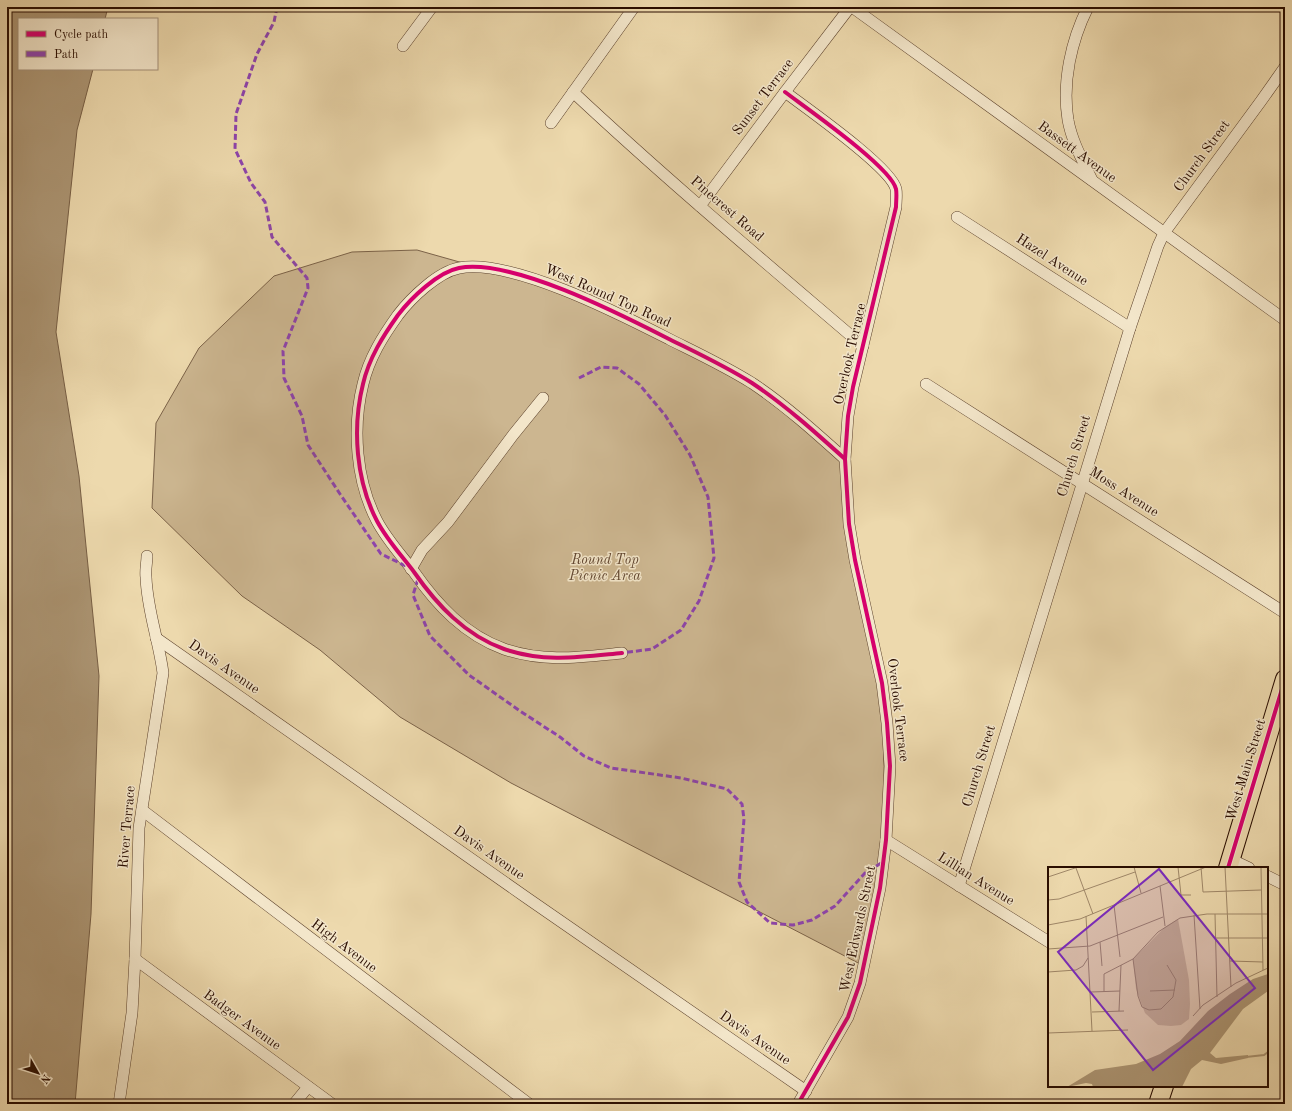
<svg xmlns="http://www.w3.org/2000/svg" width="1292" height="1111" font-family="'Old Standard TT',serif">
<style>
.green{fill:#ccb690;stroke:#7b6248}
.water{fill:#ab9472;stroke:#775e44}
.lines{fill:none;stroke-linecap:round;stroke-linejoin:round}
.minor-casing{stroke:#5b402b;stroke-width:12}
.primary-casing{stroke:#2a0d00;stroke-width:20}
.minor{stroke:#f3e6ca;stroke-width:11}
.primary{stroke:#edd9ad;stroke-width:18}
.quiet{stroke:#8e44ad;stroke-width:3;stroke-dasharray:6 3;stroke-linecap:butt}
.cycleway-casing{stroke:#f3e6ca;stroke-width:6}
.cycleway{stroke:#d6006c;stroke-width:4}
.labels{text-anchor:middle;dominant-baseline:central;stroke-width:3;stroke-linejoin:round;paint-order:stroke}
.street-label{font-size:14px;fill:#2a0d00;stroke:#f3e6ca}
.park-label{font-size:14px;font-style:italic;fill:#634832;stroke:#f3e6ca}
.inset-river{fill:none;stroke:#ab9472;stroke-width:2}
.inset-road{fill:none;stroke:#9f8768;stroke-width:1}
.view{fill:#7b2cbf;fill-opacity:0.15;stroke:#7b2cbf;stroke-width:2}
.inset-edge{fill:none;stroke:#2a0d00;stroke-width:2}
</style>
<rect width="100%" height="100%" fill="#edd9ad"/>
<filter id="stains"><feTurbulence type="fractalNoise" baseFrequency=".005" numOctaves="4"/><feColorMatrix values="0 0 0 0 .2 0 0 0 0 .09 0 0 0 0 .02 0 0 0 .5 -.17"/></filter>
<radialGradient id="worn" r=".72"><stop offset=".6" stop-color="#630" stop-opacity="0"/><stop offset="1" stop-color="#630" stop-opacity=".3"/></radialGradient>
<polygon class="green" points="417,250 573,294 722,366 845,459 855,560 882,683 886,840 864,966 511,783 400,717 320,650 242,596 152,508 156,423 199,348 274,276 352,252"/>
<polygon class="water" points="7,7 108,7 105,19 19,19 19,69 93,69 77,130 56,332 79,476 99,676 91,914 75,1104 7,1104"/>
<g class="lines">
<g class="minor-casing">
<g id="minor">
<polyline points="852,7 1285,320"/>
<path d="M 1088,7 C 1071,41 1062,82 1068,120 C 1072,142 1083,161 1092,180"/>
<polyline points="403,46 432,7"/>
<path d="M 573,92 C 667,180 766,263 863,346"/>
<path d="M 785,92 C 806,108 891,167 896,189 C 897,194 896,201 896,207 L 853,387 L 848,416 L 845,459 L 849,524 L 855,560 L 882,683 L 887,723 L 890,766 L 886,840 L 880,888 L 860,983 L 848,1017 L 798,1104"/>
<polyline points="551,123 634,7"/>
<polyline points="700,206 785,92 850,7"/>
<polyline points="957,217 1130,328"/>
<polyline points="926,384 1285,613"/>
<polyline points="411,569 422,550 448,522 513,435 543,398"/>
<polyline points="156,638 527,898 806,1091"/>
<path d="M 622,653 C 581,657 545,663 504,649 C 465,635 437,605 414,572 C 402,556 387,540 377,521 C 356,481 352,428 363,384 C 369,358 383,336 398,315 C 411,298 438,272 459,268 C 511,258 620,314 669,339 C 697,353 725,366 752,383 C 785,405 815,432 845,459"/>
<polyline points="142,810 529,1104"/>
<polyline points="886,840 1049,942"/>
<polyline points="1230,859 1249,868"/>
<polyline points="1267,876 1285,885"/>
<polyline points="959,886 1130,328 1158,246 1164,233 1261,101 1285,67"/>
<polyline points="135,959 332,1104"/>
<path d="M 119,1104 L 132,1013 L 135,959 L 139,828 L 163,673 C 159,641 147,610 146,577 C 145,570 147,563 147,556"/>
<polyline points="294,1104 308,1087"/>
</g>
</g>
<g class="primary-casing">
<g id="primary">
<polyline points="1228,868 1285,679"/>
<polyline points="1158,1104 1164,1086"/>
</g>
</g>
<use href="#minor" class="minor"/>
<use href="#primary" class="primary"/>
<g class="quiet">
<polyline points="277,7 274,22 257,54 236,114 235,149 251,183 265,202 272,237 307,278 308,288 283,351 284,378 302,416 308,445 340,494 381,554 408,567"/>
<polyline points="579,378 601,367 617,368 639,384 665,415 690,455 708,497 714,558 699,601 681,630 652,649 622,653"/>
<polyline points="418,579 413,595 430,636 469,675 520,711 560,737 584,756 611,768 681,778 727,789 742,804 744,819 739,882 747,902 770,923 793,925 812,920 835,906 865,873 883,862"/>
</g>
<g class="cycleway-casing">
<g id="cycleway">
<path d="M 785,92 C 806,108 891,167 896,189 C 897,194 896,201 896,207 L 853,387 L 848,416 L 845,459 L 849,524 L 855,560 L 882,683 L 887,723 L 890,766 L 886,840 L 880,888 L 860,983 L 848,1017 L 798,1104"/>
<path d="M 622,653 C 581,657 545,663 504,649 C 465,635 437,605 414,572 C 402,556 387,540 377,521 C 356,481 352,428 363,384 C 369,358 383,336 398,315 C 411,298 438,272 459,268 C 511,258 620,314 669,339 C 697,353 725,366 752,383 C 785,405 815,432 845,459"/>
<polyline points="1228,868 1285,679"/>
</g>
</g>
<use href="#cycleway" class="cycleway"/>
</g>
<g class="labels">
<g class="street-label">
<text transform="translate(763 97) rotate(-53)">Sunset Terrace</text>
<text transform="translate(1077 152) rotate(36)">Bassett Avenue</text>
<text transform="translate(1202 156) rotate(-54)">Church Street</text>
<text transform="translate(727 209) rotate(41)">Pinecrest Road</text>
<text transform="translate(1052 260) rotate(33)">Hazel Avenue</text>
<text transform="translate(608 296) rotate(24)">West Round Top Road</text>
<text transform="translate(850 354) rotate(-77)">Overlook Terrace</text>
<text transform="translate(1074 456) rotate(-73)">Church Street</text>
<text transform="translate(1124 492) rotate(33)">Moss Avenue</text>
<text transform="translate(224 667) rotate(35)">Davis Avenue</text>
<text transform="translate(898 710) rotate(83)">Overlook Terrace</text>
<text transform="translate(979 766) rotate(-73)">Church Street</text>
<text transform="translate(1246 770) rotate(-73)">West Main Street</text>
<text transform="translate(127 827) rotate(-85)">River Terrace</text>
<text transform="translate(489 853) rotate(35)">Davis Avenue</text>
<text transform="translate(976 879) rotate(32)">Lillian Avenue</text>
<text transform="translate(858 929) rotate(-78)">West Edwards Street</text>
<text transform="translate(344 946) rotate(37)">High Avenue</text>
<text transform="translate(242 1020) rotate(36)">Badger Avenue</text>
<text transform="translate(755 1038) rotate(35)">Davis Avenue</text>
</g>
<g class="park-label">
<text x="605" y="560">Round Top<tspan x="605" dy="16">Picnic Area</tspan></text>
</g>
</g>
<g transform="translate(1048 867)">
<rect width="220" height="220" fill="#edd9ad"/>
<path d="M 130,52 L 141,113 L 142,137 L 141,152 L 133,158 L 123,159 L 110,158 L 97,146 L 88,122 L 85,92 L 117,60 Z" fill="#ccb690"/>
<path d="M 220,107 L 220,124 L 195,142 L 162,186 L 168,191 L 200,188 L 200,191 L 173,197 L 154,193 L 143,202 L 134,220 L 45,220 L 44,217 L 38,216 L 19,220 L 47,203 L 88,197 L 112,187 L 132,174 L 160,144 L 182,127 L 205,112 Z" fill="#ab9472"/>
<path class="inset-river" d="M 198,190 L 216,188 L 220,185"/>
<path class="inset-road" d="M 86,0 L 93,26M 130,0 L 133,28 L 143,28M 153,0 L 155,25 L 213,23M 177,0 L 183,120M 213,0 L 215,103M 28,1 L 45,47M 0,10 L 30,0M 112,19 L 117,59M 0,33 L 11,32 L 87,5M 66,38 L 72,90M 167,47 L 169,130M 146,48 L 152,142M 38,49 L 44,164M 0,58 L 32,52 L 158,0M 167,71 L 220,71M 52,75 L 54,99M 0,82 L 42,79 L 115,50M 85,92 L 90,129 L 94,140 L 101,143 L 113,142 L 125,130 L 128,113 L 119,98M 182,94 L 215,95M 0,105 L 28,103 L 35,99 L 40,91M 102,124 L 127,123M 43,125 L 72,124M 56,125 L 56,107 L 85,92 L 110,65 L 132,51 L 159,47 L 220,47M 71,144 L 73,98M 44,145 L 76,144M 145,149 L 155,138 L 188,116 L 220,101M 0,166 L 80,163"/>
<path class="view" d="M 111,2 L 207,121 L 105,203 L 10,85 Z"/>
<rect width="220" height="220" class="inset-edge"/>
</g>
<rect width="1292" height="1111" fill="none" stroke="#edd9ad" stroke-width="24"/>
<rect x="8" y="8" width="1276" height="1095" fill="none" stroke="#2a0d00" stroke-width="2"/>
<rect x="12" y="12" width="1268" height="1087" fill="none" stroke="#2a0d00"/>
<rect x="18" y="18" width="140" height="52" fill="#f3e6ca" stroke="#a38f79"/>
<rect x="26" y="31" width="20" height="6" fill="#d6006c" stroke="#a38f79"/>
<text x="54" y="38" font-size="12" fill="#2a0d00">Cycle path</text>
<rect x="26" y="51" width="20" height="6" fill="#8e44ad" stroke="#a38f79"/>
<text x="54" y="58" font-size="12" fill="#2a0d00">Path</text>
<g transform="translate(38 1073) rotate(129)" stroke="#f3e6ca" stroke-width="3" paint-order="stroke">
<path d="M0-3L7 15L0 10L-7 15Z" fill="#2a0d00"/>
<text y="-6" font-size="11" font-weight="bold" text-anchor="middle" fill="#2a0d00">N</text>
</g>
<rect width="100%" height="100%" filter="url(#stains)"/>
<rect width="100%" height="100%" fill="url(#worn)"/>
</svg>
